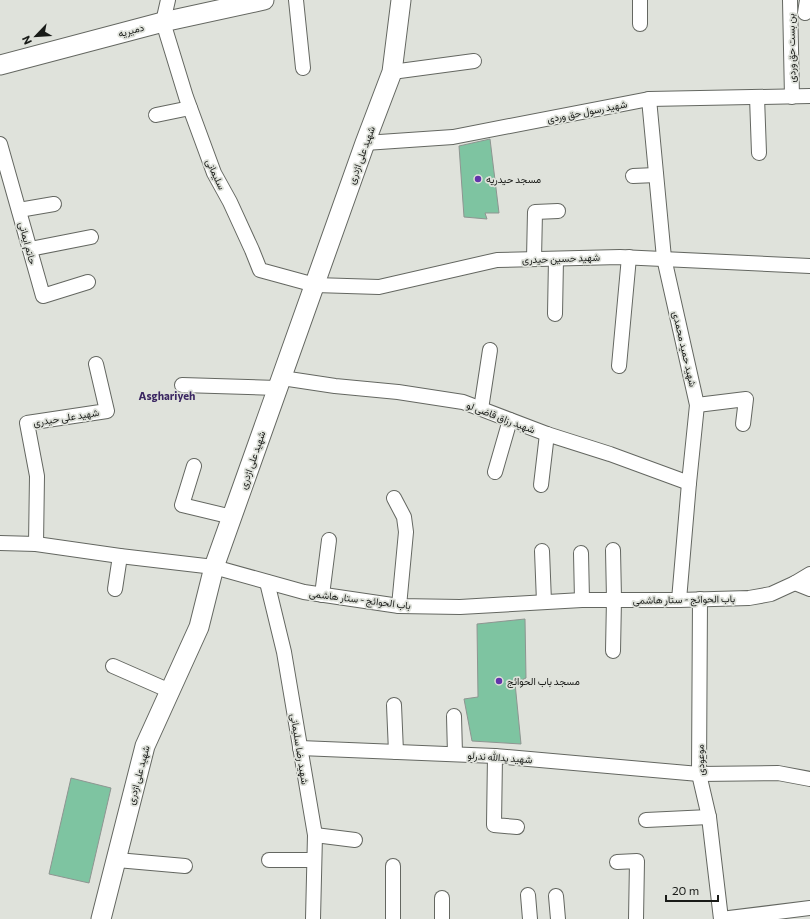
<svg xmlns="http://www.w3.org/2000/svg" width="810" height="919" font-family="Commissioner,Vazirmatn,sans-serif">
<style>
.building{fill:#7ec4a1;stroke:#8e9591}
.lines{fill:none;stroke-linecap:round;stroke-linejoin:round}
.street-casing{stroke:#646761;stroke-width:16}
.secondary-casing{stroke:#646761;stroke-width:21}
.street{stroke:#fff;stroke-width:14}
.secondary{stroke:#fff;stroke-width:19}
.poi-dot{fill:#6234ab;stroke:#dfe2db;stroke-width:1.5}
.labels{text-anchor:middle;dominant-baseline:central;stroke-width:3.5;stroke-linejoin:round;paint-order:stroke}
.street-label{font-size:10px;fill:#191b18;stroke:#dfe2db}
.poi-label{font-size:10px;fill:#191b18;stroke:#dfe2db;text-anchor:start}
.neighbourhood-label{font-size:11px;font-weight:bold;fill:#3b2762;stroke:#dfe2db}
</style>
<rect width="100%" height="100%" fill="#dfe2db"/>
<g class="building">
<polygon points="490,139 499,213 485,213 487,219 464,217 459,146"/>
<polygon points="525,619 526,678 515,683 521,744 472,741 464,699 478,697 477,624"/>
<polygon points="71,778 111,788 89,883 49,874"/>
</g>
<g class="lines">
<g class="street-casing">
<g id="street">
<polyline points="168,0 163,22 186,97 214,173 230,202 252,250 260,270 315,285 379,287 497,260 620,257 810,266"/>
<polyline points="296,0 303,68"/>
<polyline points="790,0 792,97"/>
<polyline points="805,13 807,0"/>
<polyline points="640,24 640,0"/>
<polyline points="392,72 474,61"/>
<polyline points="757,97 759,153"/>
<polyline points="649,99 664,258 697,405 689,483 679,600"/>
<polyline points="156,115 190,108"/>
<polyline points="365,143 453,137 649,99 810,96"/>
<polyline points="0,144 43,296 88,282"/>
<polyline points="633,176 656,175"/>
<polyline points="19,210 54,204"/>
<polyline points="30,249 91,237"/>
<polyline points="534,259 535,212 558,211"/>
<polyline points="555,314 556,259"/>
<polyline points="619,366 629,257"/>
<polyline points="282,378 335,386 398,392 463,402 547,434 610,454 689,483"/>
<polyline points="182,385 277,388"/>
<polyline points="697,405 746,399 743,424"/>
<polyline points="481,409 490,350"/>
<polyline points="194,466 182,505 232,517"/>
<polyline points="495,472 510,420"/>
<polyline points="541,485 547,434"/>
<polyline points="394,498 404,517 406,532 399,606"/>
<polyline points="0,543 36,544 120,556 214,567 304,592 399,606 460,607 582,600 679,600 749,598 771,594 795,583 810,574"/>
<polyline points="36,544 37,476 27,423 107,411 96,364"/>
<polyline points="542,551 544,602"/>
<polyline points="581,553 582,600"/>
<polyline points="267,582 284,652 315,835 313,919"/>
<polyline points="795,583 810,589"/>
<polyline points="115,589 120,556"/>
<polyline points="322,595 329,540"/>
<polyline points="700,599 699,774 709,817 721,919"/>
<polyline points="613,651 614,599 613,550"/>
<polyline points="113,666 170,691"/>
<polyline points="394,705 396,752"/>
<polyline points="454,716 455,754"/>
<polyline points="300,748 495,756 699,774 778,773 810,779"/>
<polyline points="495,756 494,825 517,827"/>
<polyline points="646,820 709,817"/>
<polyline points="315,835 355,840"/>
<polyline points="117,860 185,866"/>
<polyline points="269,860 314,860"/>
<polyline points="617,862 637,861 636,919"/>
<polyline points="393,866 393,919"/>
<polyline points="528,895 530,919"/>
<polyline points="556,896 558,919"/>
<polyline points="442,898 442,919"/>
<polyline points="721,919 810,908"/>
</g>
</g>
<g class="secondary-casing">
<g id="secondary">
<polyline points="0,65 163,22 264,0"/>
<polyline points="101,919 145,746 199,627 214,567 365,143 392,72 401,0"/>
</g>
</g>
<use href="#street" class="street"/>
<use href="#secondary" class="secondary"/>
</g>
<g class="poi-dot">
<circle cx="478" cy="179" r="4"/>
<circle cx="499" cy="681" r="4"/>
</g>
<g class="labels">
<g class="street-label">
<text transform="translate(131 30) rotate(-15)">دمیریه</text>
<text transform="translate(791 48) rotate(-91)">بن بست حق وردی</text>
<text transform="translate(587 111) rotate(-11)">شهید رسول حق وردی</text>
<text transform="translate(361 155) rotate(-70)">شهید علی اژدری</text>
<text transform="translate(216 174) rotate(65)">سلیمانی</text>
<text transform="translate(28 243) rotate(75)">حاتم ایمانی</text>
<text transform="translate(561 258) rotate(-2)">شهید حسین حیدری</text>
<text transform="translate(685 349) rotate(77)">شهید حمید محمدی</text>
<text transform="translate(66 417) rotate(-9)">شهید علی حیدری</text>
<text transform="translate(501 417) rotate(21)">شهید رزاق قاضی لو</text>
<text transform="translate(252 460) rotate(-71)">شهید علی اژدری</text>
<text transform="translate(360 599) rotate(7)">باب الحوائج - ستار هاشمی</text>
<text transform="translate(684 599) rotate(-1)">باب الحوائج - ستار هاشمی</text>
<text transform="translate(300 749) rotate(81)">شهید رضا سلیمانی</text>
<text transform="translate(500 757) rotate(4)">شهید یدالله ندرلو</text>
<text transform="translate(700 760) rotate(-92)">موعودی</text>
<text transform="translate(138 775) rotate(-75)">شهید علی اژدری</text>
</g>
<g class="poi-label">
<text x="486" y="179">مسجد حیدریه</text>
<text x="507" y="681">مسجد باب الحوائج</text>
</g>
<g class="neighbourhood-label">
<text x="167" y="395">Asghariyeh</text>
</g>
</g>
<g transform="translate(36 36) rotate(245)" stroke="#dfe2db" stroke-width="3" paint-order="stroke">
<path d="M0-3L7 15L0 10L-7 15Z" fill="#191b18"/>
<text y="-6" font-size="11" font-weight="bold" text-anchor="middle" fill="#191b18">N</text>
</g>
<path d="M666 895v6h52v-6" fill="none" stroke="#191b18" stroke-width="2"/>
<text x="672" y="895" font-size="12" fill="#191b18" stroke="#dfe2db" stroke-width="3" paint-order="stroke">20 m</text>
</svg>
